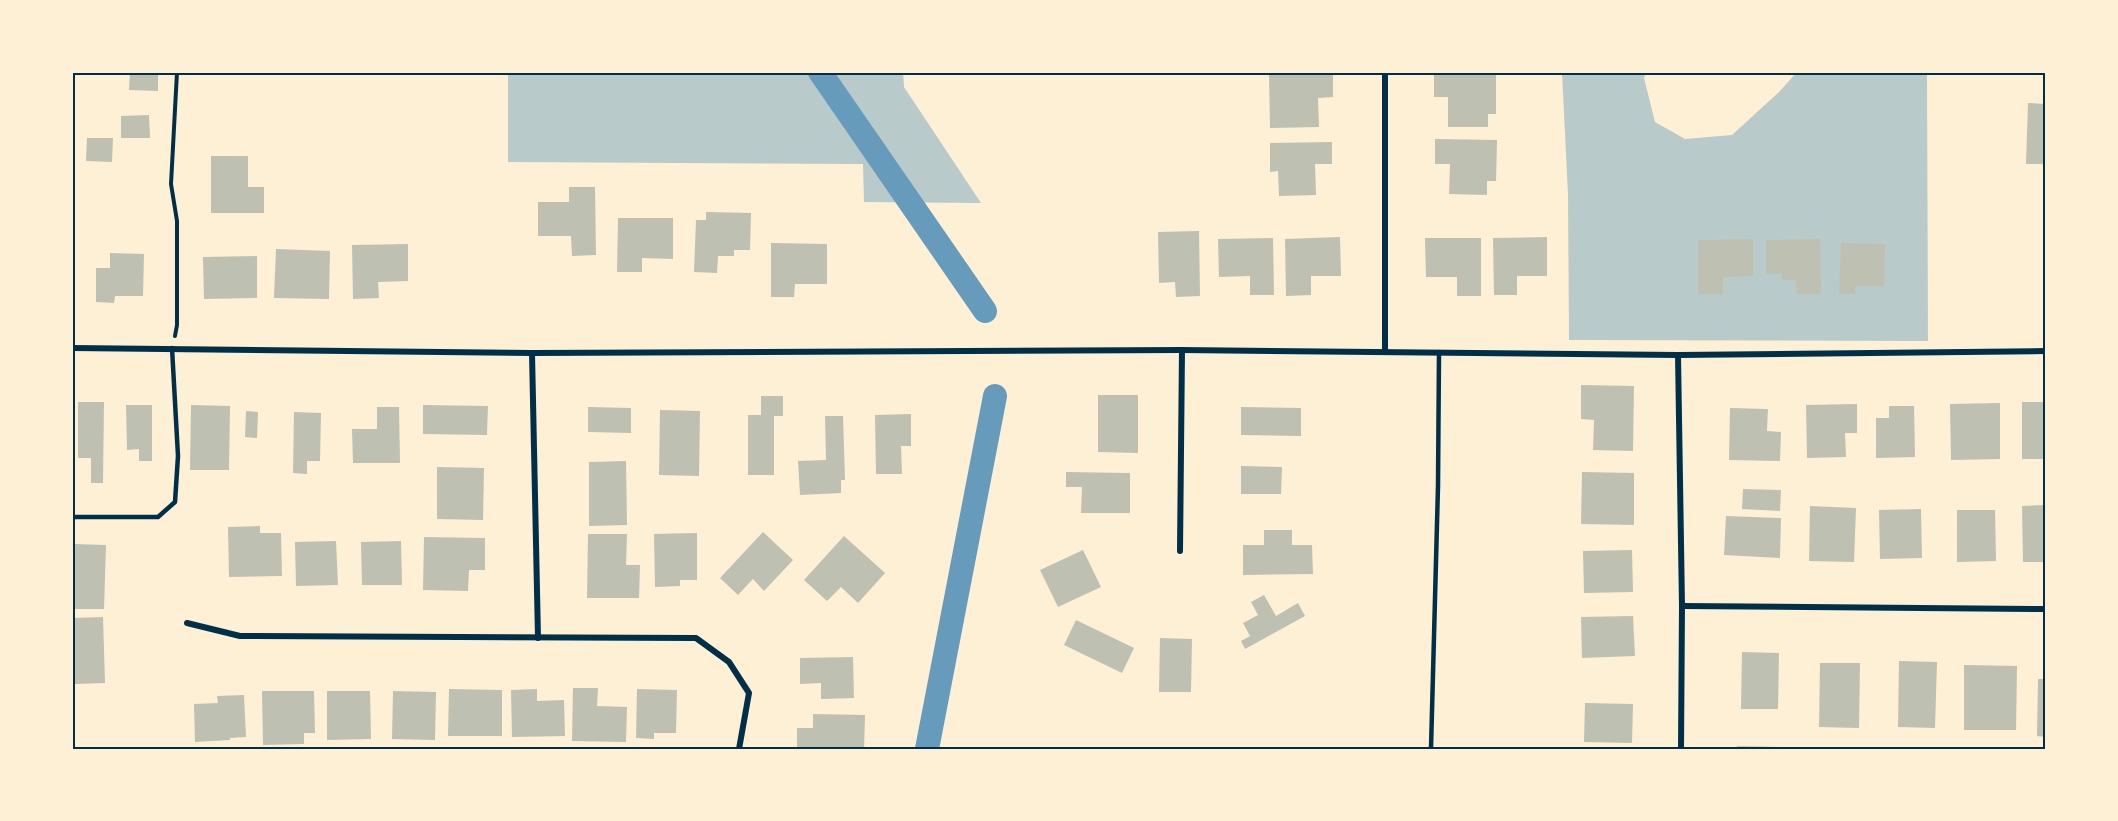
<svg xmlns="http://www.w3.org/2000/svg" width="2118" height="821" font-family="'Asap Condensed',sans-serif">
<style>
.green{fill:#b9caca}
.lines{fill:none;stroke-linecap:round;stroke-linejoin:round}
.canal{stroke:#669bbc;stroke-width:24}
.building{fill:#bec0b2}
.path{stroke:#003049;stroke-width:4}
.service{stroke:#003049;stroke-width:4.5}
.minor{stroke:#003049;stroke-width:6}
.neatline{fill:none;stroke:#003049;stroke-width:2}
</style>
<rect width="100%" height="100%" fill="#fdf0d5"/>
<g class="green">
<polygon points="508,72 903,72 904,87 981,203 864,202 863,164 508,162"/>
<polygon points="1562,72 1646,72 1644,78 1655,122 1685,139 1732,135 1779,92 1797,72 1927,72 1928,341 1569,340 1568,195"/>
</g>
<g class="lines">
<g class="canal">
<polyline points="820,72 985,311"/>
<polyline points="927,749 995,396"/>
</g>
</g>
<g class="building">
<polygon points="72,72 111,72 111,75 72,74"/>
<polygon points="130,72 158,72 158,91 129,90"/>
<polygon points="1333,72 1333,97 1318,98 1319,127 1270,128 1269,74"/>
<polygon points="1496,72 1496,114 1488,114 1488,127 1448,127 1448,97 1434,97 1434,73"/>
<polygon points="2028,103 2046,104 2046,164 2026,164"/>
<polygon points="149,115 150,138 121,138 121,116"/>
<polygon points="87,138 113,138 112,162 86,161"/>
<polygon points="1435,139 1497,140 1496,181 1487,181 1487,195 1449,194 1450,164 1435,164"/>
<polygon points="1332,142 1332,164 1315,164 1316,195 1279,196 1278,171 1270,172 1270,143"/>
<polygon points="211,156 248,156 248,187 264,187 264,213 211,213"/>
<polygon points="569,187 595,187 596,255 572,256 571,236 538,236 538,202 569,202"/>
<polygon points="706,212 751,213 750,250 734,250 734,256 718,256 717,273 694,272 696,220 706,220"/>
<polygon points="618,218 673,218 673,259 642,258 642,272 617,272"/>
<polygon points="1199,231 1200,296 1176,297 1175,282 1159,283 1158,232"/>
<polygon points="1340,237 1341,276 1311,276 1311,295 1286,296 1285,239"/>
<polygon points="1547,237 1547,276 1517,276 1517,295 1494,295 1493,238"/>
<polygon points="1273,238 1274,295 1250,295 1250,276 1219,277 1218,239"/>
<polygon points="1425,238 1481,238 1481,296 1457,296 1457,277 1426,277"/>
<polygon points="1753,239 1753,276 1723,277 1723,294 1698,294 1698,240"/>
<polygon points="1820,239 1821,294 1797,294 1796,280 1782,280 1782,273 1766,274 1766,240"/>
<polygon points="771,243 827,244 827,284 795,284 794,297 771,297"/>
<polygon points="1841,243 1885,244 1884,286 1855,286 1855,294 1839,294"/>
<polygon points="408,244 408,281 378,282 379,298 353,299 352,245"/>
<polygon points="276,249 330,251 329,299 274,298"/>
<polygon points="110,253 144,254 143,296 115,296 114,303 96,302 96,268 110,268"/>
<polygon points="257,256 257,298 204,299 203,257"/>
<polygon points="1581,385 1634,386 1633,451 1593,450 1594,420 1581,419"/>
<polygon points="1098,395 1138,395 1138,453 1098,452"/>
<polygon points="761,396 783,396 783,416 774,416 774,475 748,475 748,415 761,415"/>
<polygon points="78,402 104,402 103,483 91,483 91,458 78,458"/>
<rect x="2022" y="402" width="24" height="57"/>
<polygon points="2000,403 2000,459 1951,460 1950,404"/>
<polygon points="1857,404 1857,433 1845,433 1846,457 1807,458 1806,405"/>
<polygon points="126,405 152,405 152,461 139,461 139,449 127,450"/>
<polygon points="191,405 230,406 229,470 190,470"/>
<polygon points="423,405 488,406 487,435 423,434"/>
<polygon points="1889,406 1914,406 1915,457 1876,458 1876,418 1889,418"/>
<polygon points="377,407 399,407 400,463 353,463 352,429 377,429"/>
<polygon points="588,407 631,408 631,433 588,432"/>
<polygon points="1241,407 1301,408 1301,436 1241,435"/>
<polygon points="1730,408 1768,409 1767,431 1781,432 1780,461 1729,460"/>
<polygon points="660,410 700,411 699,476 659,475"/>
<polygon points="246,411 258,412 257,438 245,437"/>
<polygon points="294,412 321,413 320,461 307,461 307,474 293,473"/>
<polygon points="911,414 911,446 901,446 902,474 876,474 875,415"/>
<polygon points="825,416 843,416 845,480 841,480 841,493 800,495 798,461 826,460"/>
<polygon points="626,461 627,525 589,526 589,462"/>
<polygon points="1241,466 1282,467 1281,494 1241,494"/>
<polygon points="437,467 484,468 483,520 437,519"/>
<polygon points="1066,472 1130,473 1130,513 1081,513 1082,487 1066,487"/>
<polygon points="1582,472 1634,473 1634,525 1581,524"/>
<polygon points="1743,489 1781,490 1780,511 1742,509"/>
<polygon points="2046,505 2046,562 2023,562 2022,506"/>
<polygon points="1810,506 1856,508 1854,562 1809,561"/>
<polygon points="1921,509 1922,558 1880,559 1879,510"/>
<polygon points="1957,510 1995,510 1996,561 1957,562"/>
<polygon points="1726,516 1781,518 1780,558 1724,555"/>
<polygon points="260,526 260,533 281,533 282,576 229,577 228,527"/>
<polygon points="1264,530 1292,530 1292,545 1312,545 1313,574 1243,575 1243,545 1264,545"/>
<polygon points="763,532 793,560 764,591 753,579 738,595 720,578"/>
<polygon points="697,533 697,580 680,580 680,586 655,587 654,534"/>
<polygon points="588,534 627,534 626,565 640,565 639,598 587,598"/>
<polygon points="844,536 885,573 858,603 841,587 827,601 804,580"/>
<polygon points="424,537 485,538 485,570 469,570 468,591 423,590"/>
<polygon points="336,541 338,585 296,586 295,542"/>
<polygon points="401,541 402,585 362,585 361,542"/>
<polygon points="75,544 106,545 104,609 74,609 75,578 72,578 72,553 74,553"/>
<polygon points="1083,550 1101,587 1058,607 1040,570"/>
<polygon points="1632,550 1633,592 1584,593 1583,551"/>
<polygon points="1264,595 1276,616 1298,603 1305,616 1245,649 1241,641 1250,636 1243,623 1258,615 1251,602"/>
<polygon points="1633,616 1635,656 1582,658 1581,617"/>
<polygon points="103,617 105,683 75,684 72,618"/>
<polygon points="1076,620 1134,648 1122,673 1064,645"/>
<polygon points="1160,638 1192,639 1191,692 1159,692"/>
<polygon points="1742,652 1779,653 1778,709 1741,709"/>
<polygon points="853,657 854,698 821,699 821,683 800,684 800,658"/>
<polygon points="1899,661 1937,662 1935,728 1898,727"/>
<polygon points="1820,663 1860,663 1859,728 1819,727"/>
<polygon points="1964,665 2017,666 2016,730 1964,730"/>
<polygon points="2038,679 2046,679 2046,737 2037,736"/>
<polygon points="573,688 598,688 597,706 627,707 626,742 572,741"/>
<polygon points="449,689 502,690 502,736 448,736"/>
<polygon points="537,689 537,701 564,700 565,736 512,737 511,690"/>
<polygon points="637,689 677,690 676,733 654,733 654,739 636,738"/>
<polygon points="262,691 314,691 315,733 304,733 304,744 263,745"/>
<polygon points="327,691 370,691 371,739 327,740"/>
<polygon points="393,691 436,692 435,740 392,739"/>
<polygon points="244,695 246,737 230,738 230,740 195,742 194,704 218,703 217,696"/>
<polygon points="1585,703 1633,704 1632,743 1584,742"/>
<polygon points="813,714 865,715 864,749 797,749 797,728 813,728"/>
<polygon points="1737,746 1781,747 1781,749 1736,749"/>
</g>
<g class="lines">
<polyline class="path" points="175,336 177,325 177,221 171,184 177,72"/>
<g class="service">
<polyline points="72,517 158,517 175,502 178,456 172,348"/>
<polyline points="1431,749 1438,486 1439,352"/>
</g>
<g class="minor">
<polyline points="1385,72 1385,352"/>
<polyline points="72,348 532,353 1182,350 1678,355 2046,351"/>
<polyline points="532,353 538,638"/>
<polyline points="1678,355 1682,606 1681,749"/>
<polyline points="1180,551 1182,350"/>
<polyline points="1682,606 2046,609"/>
<polyline points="187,623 240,636 696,638 729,662 749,693 739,749"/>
</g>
</g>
<rect width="2118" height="821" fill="none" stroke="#fdf0d5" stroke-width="147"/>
<rect x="74" y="74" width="1970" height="674" class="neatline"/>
</svg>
